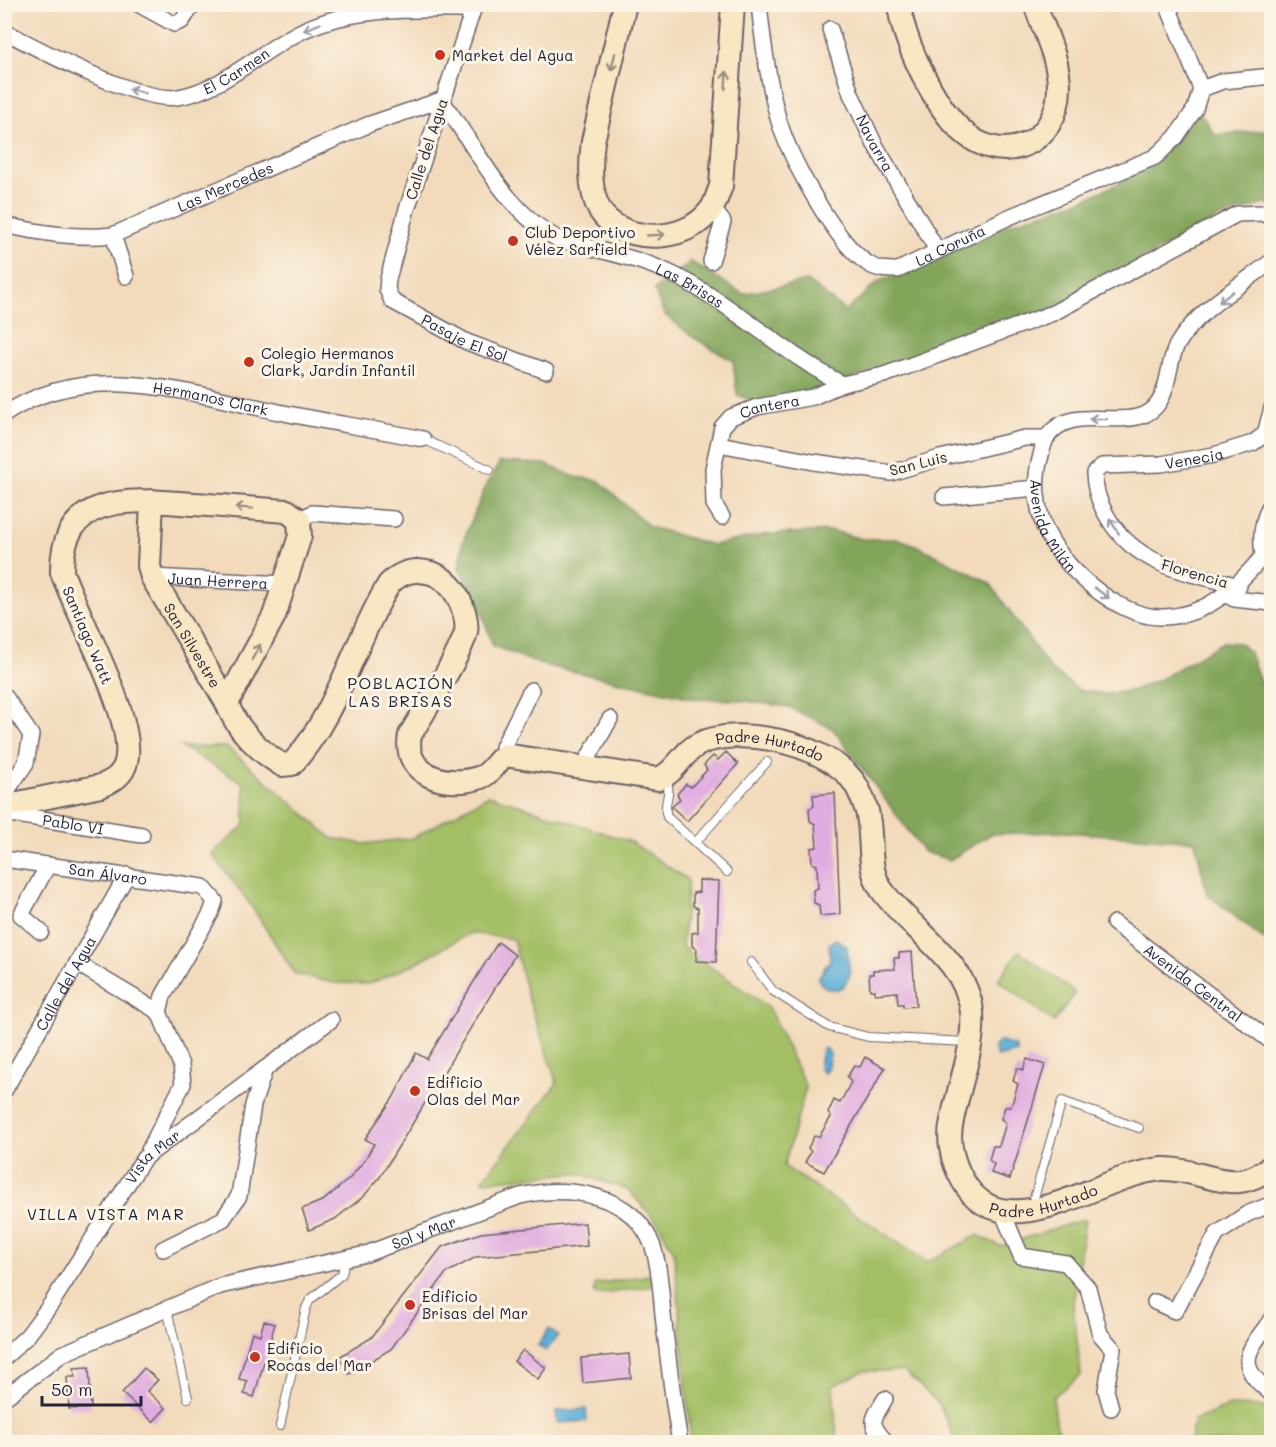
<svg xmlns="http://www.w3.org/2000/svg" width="1276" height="1447" font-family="Mali,sans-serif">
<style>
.green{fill:#a3be64;stroke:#627050;stroke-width:1.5}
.forest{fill:#82a55a;stroke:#52644a;stroke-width:1.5}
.water{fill:#5bafd7;stroke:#3e6889;stroke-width:1.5}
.building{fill:#e1ade0}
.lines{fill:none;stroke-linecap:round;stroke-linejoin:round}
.lane-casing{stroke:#6b6268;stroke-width:10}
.street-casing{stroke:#6b6268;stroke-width:18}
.secondary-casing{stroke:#6b6268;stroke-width:26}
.lane{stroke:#fff;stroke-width:8}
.street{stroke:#fff;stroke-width:15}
.secondary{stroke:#f9e7c3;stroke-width:22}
.oneway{stroke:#9c9ca7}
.oneway2{stroke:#988e86}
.poi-dot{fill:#c8321e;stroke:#fcf5e5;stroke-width:2}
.labels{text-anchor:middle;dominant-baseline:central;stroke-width:6;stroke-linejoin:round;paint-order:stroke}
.poi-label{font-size:15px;fill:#22223b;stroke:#fcf5e5;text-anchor:start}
.street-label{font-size:15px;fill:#22223b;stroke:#fcf5e5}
.neighbourhood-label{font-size:16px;letter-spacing:1.5px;fill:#22223b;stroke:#fcf5e5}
</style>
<rect width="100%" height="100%" fill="#fcf5e5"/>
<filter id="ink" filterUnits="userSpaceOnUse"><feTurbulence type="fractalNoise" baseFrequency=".0167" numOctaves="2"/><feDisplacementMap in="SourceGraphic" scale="12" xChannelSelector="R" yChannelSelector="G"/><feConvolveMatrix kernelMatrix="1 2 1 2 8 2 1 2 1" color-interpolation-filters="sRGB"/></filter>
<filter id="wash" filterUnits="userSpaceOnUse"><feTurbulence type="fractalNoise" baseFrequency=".008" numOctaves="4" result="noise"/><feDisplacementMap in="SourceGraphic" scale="24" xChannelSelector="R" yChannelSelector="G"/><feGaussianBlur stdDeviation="1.35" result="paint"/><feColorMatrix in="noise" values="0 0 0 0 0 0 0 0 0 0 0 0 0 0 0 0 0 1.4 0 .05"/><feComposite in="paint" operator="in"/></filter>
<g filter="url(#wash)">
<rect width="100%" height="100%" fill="#f2dabb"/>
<g class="green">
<polygon points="181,747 227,747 332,838 364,844 413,838 489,795 631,842 688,880 682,947 768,1007 806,1087 784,1166 927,1262 978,1235 1000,1246 1085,1219 1073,1305 1081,1375 1053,1397 1057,1430 1068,1442 956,1442 939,1404 904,1371 864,1371 833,1386 837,1442 691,1442 674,1252 657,1222 628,1190 577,1173 482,1181 557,1083 527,995 513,939 470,933 412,965 369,984 334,983 295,974 250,904 212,854 245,825 244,783"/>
<polygon points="1019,951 1075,993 1054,1022 998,980"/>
<polygon points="650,1275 652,1276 652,1286 597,1295 594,1293 595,1284"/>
<polygon points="1230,1406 1271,1407 1271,1442 1190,1442 1194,1420"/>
</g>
<g class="forest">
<polygon points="1200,112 1215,135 1271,130 1271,205 1264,204 1218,218 1054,307 988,336 763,405 737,395 733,361 694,338 664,314 654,290 691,262 743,294 807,281 846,311 879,281 931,261 996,228 1082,200 1124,181 1162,153"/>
<polygon points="500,462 545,464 575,477 598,480 650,527 713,545 768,534 833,531 862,539 899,539 918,546 990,583 1050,669 1079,690 1106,694 1134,690 1162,678 1223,642 1240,643 1250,653 1260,682 1271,688 1271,945 1207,894 1195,841 1064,832 991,834 950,860 924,852 833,729 789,707 738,700 697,699 539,664 493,646 477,599 459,568 463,541 485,488"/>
</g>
<g class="water">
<path d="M 836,939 L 847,947 L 850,975 L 843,987 C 833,992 822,989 818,978 L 830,960 L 829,944 Z"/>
<polygon points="1000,1042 1015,1046 1017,1052 997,1057 994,1047"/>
<polygon points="822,1049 826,1049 830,1054 827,1070 824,1073 819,1068"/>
<polygon points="549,1329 558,1335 546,1351 538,1345"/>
<polygon points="586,1409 587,1421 557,1423 556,1411"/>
</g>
<g id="blocks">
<g class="building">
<polygon points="726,752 738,764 687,821 672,807 680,799 677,794 686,784 691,787 707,770 704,765 713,756 718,760"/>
<polygon points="835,793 840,914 820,916 819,905 814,903 813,890 818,888 817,865 812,863 811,848 817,847 815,824 810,821 809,809 814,806 813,795"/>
<polygon points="699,880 719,881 716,962 696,961 697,949 692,946 692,933 698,932 698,908 693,906 693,893 699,892"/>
<polygon points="498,942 515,955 380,1177 364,1196 335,1219 309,1230 302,1209 324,1200 350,1178 364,1161 374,1144 365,1139 393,1098 416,1053 427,1059"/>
<polygon points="912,952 916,1006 903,1007 903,1004 898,1004 897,992 875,994 875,990 870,990 869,974 873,974 873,970 895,969 894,958 899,958 899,953"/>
<polygon points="865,1057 885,1068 824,1172 805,1162 811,1152 808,1148 814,1136 819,1137 831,1117 828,1113 834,1100 840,1103 851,1082 847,1077 854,1066 860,1067"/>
<polygon points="1027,1059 1045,1065 1010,1179 991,1173 994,1164 989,1160 993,1146 999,1146 1006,1123 1001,1119 1005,1107 1011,1107 1018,1084 1013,1081 1017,1068 1023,1070"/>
<polygon points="585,1223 587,1246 476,1257 446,1273 391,1349 349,1374 339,1357 371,1338 442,1247 481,1233"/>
<polygon points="264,1321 275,1324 254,1397 244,1394 247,1381 239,1379 252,1332 260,1335"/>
<polygon points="523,1350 546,1368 538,1379 514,1361"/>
<polygon points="629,1354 631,1378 583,1383 581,1358"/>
<polygon points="89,1367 91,1408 69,1409 67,1377 75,1377 74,1368"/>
<polygon points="144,1368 158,1380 147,1391 166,1408 153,1422 122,1393"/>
</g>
</g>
</g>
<g filter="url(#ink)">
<use href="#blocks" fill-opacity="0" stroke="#6b6268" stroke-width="1.5"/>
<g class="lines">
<g class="lane-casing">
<g id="lane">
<polyline points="423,439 490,470"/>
<path d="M 666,779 C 673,793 662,803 667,817 L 727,872"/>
<polyline points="695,843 767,762"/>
<polyline points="751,962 773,991 829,1027 868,1037 967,1042"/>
<polyline points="1032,1205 1062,1101 1139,1128"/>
<polyline points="167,1309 188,1398"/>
<polyline points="280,1426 306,1308 310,1300 342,1274 345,1260"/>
</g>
</g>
<g class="street-casing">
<g id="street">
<polyline points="138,4 174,24 182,21 193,4"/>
<path id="s1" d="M 475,4 L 406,212 L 388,279 L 387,289 L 392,301 L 467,342 L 546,371"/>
<path id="s2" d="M 759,4 C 763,43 768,81 778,118 C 789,157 834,241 867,263 C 877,270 886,270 898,270 L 1009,217 L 1155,157 L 1176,137 L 1195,109 L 1201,89 L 1223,81 L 1272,76"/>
<polyline points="1167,4 1201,89"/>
<path id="s3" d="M 830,29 L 851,94 L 874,143 L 937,250"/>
<path id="s4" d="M 4,31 C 40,50 141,104 178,97 C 224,89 258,53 298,33 C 349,6 417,10 473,10"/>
<path id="s5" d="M 4,225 C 41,233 76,239 113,235 L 370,124 L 441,100 C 477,147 503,210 558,239 C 598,251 639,257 676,276 C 735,306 783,353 842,384"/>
<polyline points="113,235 126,276"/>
<polyline points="711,261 723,222 712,208"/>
<path id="s6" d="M 1272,261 C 1240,286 1197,310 1177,345 C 1166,364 1171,402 1146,414 C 1115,428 1071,404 1047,437 C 1043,443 1042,452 1040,459 C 1034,480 1036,505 1044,526 C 1059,565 1118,618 1161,617 C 1206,617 1236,588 1263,556 C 1260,535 1262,521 1272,501"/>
<path id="s7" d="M 4,415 C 86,357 190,394 279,412 C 327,422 375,429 423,439"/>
<polyline points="719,444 814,462 891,473 940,458 1025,438 1047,438"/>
<polyline points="944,497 1036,488"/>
<path id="s8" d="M 722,517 L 714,504 L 713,469 L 722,427 L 731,417 L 757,407 L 813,397 L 842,384 L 884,375 L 1053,313 L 1237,214 L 1263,213 L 1272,219"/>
<polyline points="299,520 312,513 394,519"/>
<path id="s9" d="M 152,577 L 285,584"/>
<path id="s10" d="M 1239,586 C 1190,573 1139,567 1110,521 C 1100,505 1095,492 1094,473 L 1102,466 L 1161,464 L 1214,455 L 1253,443 L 1265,434 L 1272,408"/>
<polyline points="1225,594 1234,599 1272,603"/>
<polyline points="4,695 31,735 26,763 4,795"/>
<polyline points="505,755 503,747 531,690"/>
<polyline points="583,767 610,719"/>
<path id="s11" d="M 4,813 L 142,835"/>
<path id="s12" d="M 4,859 L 203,887 L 215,901 L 211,913 L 163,996 L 159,1012"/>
<path id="s13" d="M 1114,923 L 1272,1042"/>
<polyline points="41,932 21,915 48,865"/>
<polyline points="78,964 159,1012 181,1065 183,1084 149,1150"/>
<path id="s14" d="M 4,1091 L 127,875"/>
<polyline points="1002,1211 1021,1256 1066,1263 1088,1288 1100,1334 1113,1349 1106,1390 1111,1408"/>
<polyline points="163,1249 223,1219 239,1196 253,1105 265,1069"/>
<polyline points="1155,1302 1175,1311 1217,1234 1247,1214 1272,1204"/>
<path d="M 1272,1319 C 1248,1351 1233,1364 1272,1394"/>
<path id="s15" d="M 4,1358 L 28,1335 L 51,1304 L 144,1158 L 331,1020"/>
<path id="s16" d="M 4,1398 L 62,1354 L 220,1286 L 366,1254 L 520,1196 C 568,1185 634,1193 653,1247 C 661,1271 661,1299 664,1324 C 669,1364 673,1403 680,1442"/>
<path d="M 885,1399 C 872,1421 868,1422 886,1442"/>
</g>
</g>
<g class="secondary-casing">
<g id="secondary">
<path d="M 625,4 L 593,141 C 590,164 588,203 608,220 C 636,245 691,240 712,208 C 716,202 718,193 721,186 L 733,4"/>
<path d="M 899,4 C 903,41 934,105 961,130 C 1002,169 1059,144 1059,87 C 1059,59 1044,31 1035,4"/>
<path id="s17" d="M 152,501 L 149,566 L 152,577 L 227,703 C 236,729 259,751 282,765 L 292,764 C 338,713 354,642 389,584 C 401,572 414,568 431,573 C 442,576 453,587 458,597 C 463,607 468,620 466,632 C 460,656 424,711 410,735 C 402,776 448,789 481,777 C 490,774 497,761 505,755 L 658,779 C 676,773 682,752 699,744 C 740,725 818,743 849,776 C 858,785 863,799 867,811 C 874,837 865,870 884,893 C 912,930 967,962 972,1012 C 975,1050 957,1089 951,1126 C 948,1143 953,1163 962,1179 C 996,1243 1074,1195 1124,1178 C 1136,1174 1149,1170 1162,1169 C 1205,1168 1232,1199 1272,1166"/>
<path d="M 4,806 L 101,786 C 113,781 123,775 126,762 C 137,720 77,616 62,572 C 61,489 136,500 194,504 C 225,506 256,509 287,511 L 299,520 L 300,536 L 274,616 L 227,703"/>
</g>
</g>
<use href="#lane" class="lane"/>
<use href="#street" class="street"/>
<use href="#secondary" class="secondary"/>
</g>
<defs><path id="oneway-shaft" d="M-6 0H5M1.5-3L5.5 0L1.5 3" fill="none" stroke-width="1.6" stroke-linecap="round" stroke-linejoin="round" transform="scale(1.5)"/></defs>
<g class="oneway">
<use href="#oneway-shaft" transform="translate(312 27) rotate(157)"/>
<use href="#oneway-shaft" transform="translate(137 91) rotate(-166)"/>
<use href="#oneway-shaft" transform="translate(1226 297) rotate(141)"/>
<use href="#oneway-shaft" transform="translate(1098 419) rotate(-180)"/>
<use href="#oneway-shaft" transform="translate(1114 526) rotate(-122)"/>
<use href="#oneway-shaft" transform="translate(1102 593) rotate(36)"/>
</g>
<g class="oneway2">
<use href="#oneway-shaft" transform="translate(613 62) rotate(104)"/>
<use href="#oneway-shaft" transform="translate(726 80) rotate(-86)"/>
<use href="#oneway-shaft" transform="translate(656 235) rotate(-3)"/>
<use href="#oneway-shaft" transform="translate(244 508) rotate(-176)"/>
<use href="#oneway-shaft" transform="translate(256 652) rotate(-62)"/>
</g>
</g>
<g class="poi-dot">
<circle cx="440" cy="55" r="6"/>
<circle cx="513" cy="241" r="6"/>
<circle cx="249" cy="362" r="6"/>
<circle cx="415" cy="1091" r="6"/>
<circle cx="410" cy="1305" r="6"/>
<circle cx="255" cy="1357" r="6"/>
</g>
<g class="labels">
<g class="poi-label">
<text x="452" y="55">Market del Agua</text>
<text x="525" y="232">Club Deportivo<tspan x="525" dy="17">Vélez Sarfield</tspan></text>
<text x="261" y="353">Colegio Hermanos<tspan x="261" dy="17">Clark, Jardín Infantil</tspan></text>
<text x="427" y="1082">Edificio<tspan x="427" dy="17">Olas del Mar</tspan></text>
<text x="422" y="1296">Edificio<tspan x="422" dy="17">Brisas del Mar</tspan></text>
<text x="267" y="1348">Edificio<tspan x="267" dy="17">Rocas del Mar</tspan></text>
</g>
<g class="street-label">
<text stroke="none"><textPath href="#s4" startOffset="252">El Carmen</textPath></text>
<text stroke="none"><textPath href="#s3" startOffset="123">Navarra</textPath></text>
<text transform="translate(426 149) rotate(-72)">Calle del Agua</text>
<text stroke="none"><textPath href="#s5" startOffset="232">Las Mercedes</textPath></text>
<text stroke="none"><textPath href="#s2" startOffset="378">La Coruña</textPath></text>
<text stroke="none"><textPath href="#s5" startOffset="789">Las Brisas</textPath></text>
<text stroke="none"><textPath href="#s1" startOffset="393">Pasaje El Sol</textPath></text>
<text stroke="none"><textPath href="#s7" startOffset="214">Hermanos Clark</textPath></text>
<text stroke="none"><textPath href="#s8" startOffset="147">Cantera</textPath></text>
<text stroke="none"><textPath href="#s10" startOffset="303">Venecia</textPath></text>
<text transform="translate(918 463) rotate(-14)">San Luis</text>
<text stroke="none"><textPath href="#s6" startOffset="405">Avenida Milán</textPath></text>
<text transform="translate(1195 573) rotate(16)">Florencia</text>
<text stroke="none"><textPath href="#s9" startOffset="66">Juan Herrera</textPath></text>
<text transform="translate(88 635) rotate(67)">Santiago Watt</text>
<text stroke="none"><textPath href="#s17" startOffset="156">San Silvestre</textPath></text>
<text stroke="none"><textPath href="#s17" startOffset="1176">Padre Hurtado</textPath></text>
<text stroke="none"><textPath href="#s11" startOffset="70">Pablo VI</textPath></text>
<text stroke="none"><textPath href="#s12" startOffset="105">San Álvaro</textPath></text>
<text stroke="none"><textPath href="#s13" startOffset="99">Avenida Central</textPath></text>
<text stroke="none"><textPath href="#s14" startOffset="124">Calle del Agua</textPath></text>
<text stroke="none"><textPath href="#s15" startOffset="252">Vista Mar</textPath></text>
<text stroke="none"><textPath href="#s17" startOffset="1806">Padre Hurtado</textPath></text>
<text stroke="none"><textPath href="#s16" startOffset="456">Sol y Mar</textPath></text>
</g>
<g class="neighbourhood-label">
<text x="401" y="682">POBLACIÓN<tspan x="401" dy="18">LAS BRISAS</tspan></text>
<text x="106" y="1213">VILLA VISTA MAR</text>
</g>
</g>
<rect width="1276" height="1447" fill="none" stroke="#fcf5e5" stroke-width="24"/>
<path d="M42 1396v9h99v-9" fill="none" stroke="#22223b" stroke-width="3"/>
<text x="51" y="1396" font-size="18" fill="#22223b" stroke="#fcf5e5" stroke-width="4.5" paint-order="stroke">50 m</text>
</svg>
